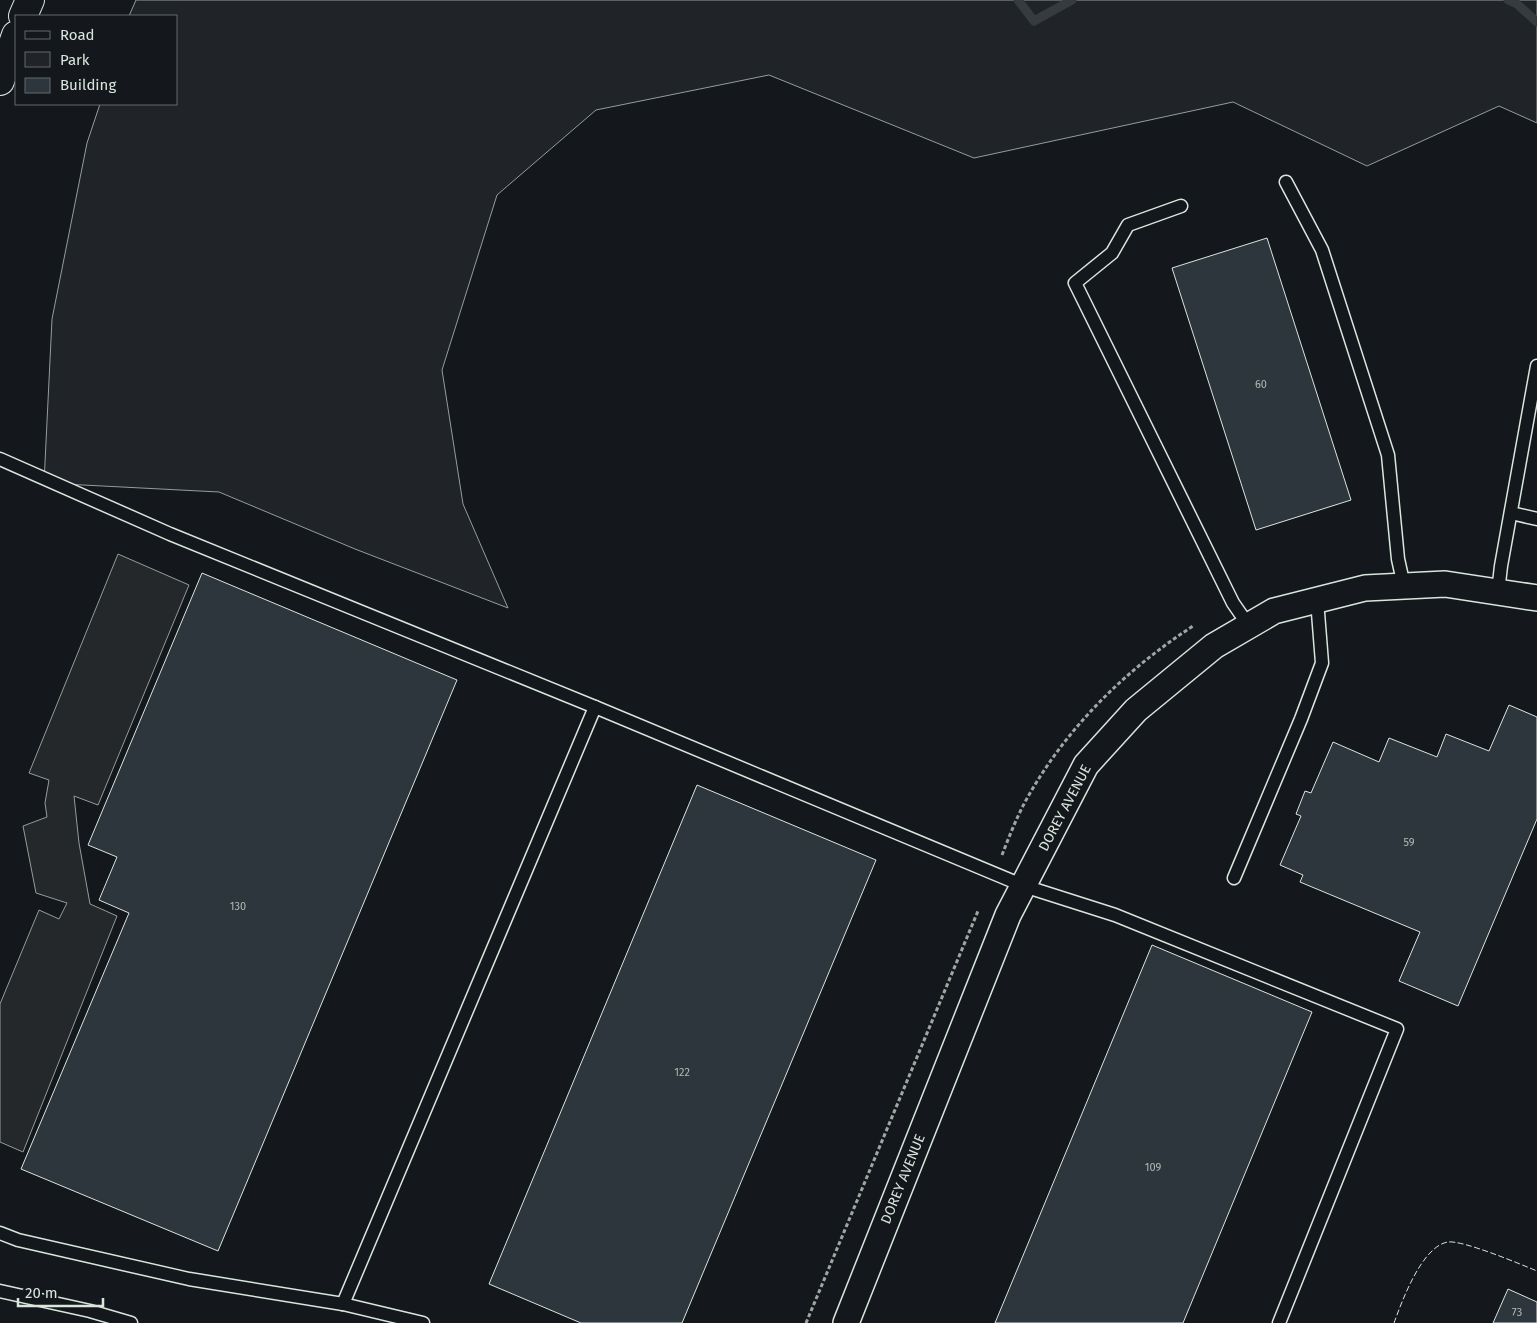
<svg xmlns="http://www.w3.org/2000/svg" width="1537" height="1323" font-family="'Fira Sans',sans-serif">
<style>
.green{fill:#202428;stroke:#939e99}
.parking{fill:#24282b;stroke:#939e99}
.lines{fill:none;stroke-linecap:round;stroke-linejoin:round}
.stream{stroke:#363b3e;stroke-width:9}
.building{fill:#2c363c;stroke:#d8e6dc}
.service-casing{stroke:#d8e6dc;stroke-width:15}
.minor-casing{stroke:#d8e6dc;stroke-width:28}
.secondary-casing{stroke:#d8e6dc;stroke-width:30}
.path{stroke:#9da8a2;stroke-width:3;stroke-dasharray:4 2.5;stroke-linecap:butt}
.service{stroke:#14181c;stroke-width:12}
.minor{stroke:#14181c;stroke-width:25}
.secondary{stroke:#14181c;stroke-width:28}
.fence{stroke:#d8e6dc;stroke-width:1;stroke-dasharray:6 2.5;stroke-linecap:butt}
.labels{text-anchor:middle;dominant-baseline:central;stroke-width:4;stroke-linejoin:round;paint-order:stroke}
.number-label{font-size:11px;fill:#adbab4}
.street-label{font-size:14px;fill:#d8e6dc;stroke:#14181c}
</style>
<rect width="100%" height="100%" fill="#14181c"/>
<polygon class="green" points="136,0 1537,0 1537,123 1499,106 1367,166 1233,102 974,158 769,75 596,110 497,195 442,370 463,504 508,608 355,549 219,492 44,483 52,319 87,143 100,104 176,104 176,16 129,16"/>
<polygon class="parking" points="118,554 189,585 98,805 74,796 79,843 90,904 117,916 23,1152 0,1142 0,1004 39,910 59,919 67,903 36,893 23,826 47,817 45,803 49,780 29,773"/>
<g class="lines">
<g class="stream">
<polyline points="1018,0 1034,21 1072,0"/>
<polyline points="1508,0 1517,4 1537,22"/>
</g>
</g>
<g class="building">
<polygon points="1267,238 1351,500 1256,530 1172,268"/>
<polygon points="202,573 457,680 218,1251 21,1169 129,913 99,900 117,857 88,845"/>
<polygon points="1509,705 1537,717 1537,819 1458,1006 1399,981 1420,932 1300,882 1303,875 1280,865 1301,816 1296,814 1305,791 1311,793 1333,742 1379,762 1389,738 1437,757 1446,734 1489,751"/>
<polygon points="697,785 876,860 682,1323 581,1323 489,1284"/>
<polygon points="1152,945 1312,1012 1183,1323 995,1323"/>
<polygon points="1508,1289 1537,1302 1537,1323 1493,1323"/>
</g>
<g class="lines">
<g class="service-casing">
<g id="service">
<polyline points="1286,182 1322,250 1388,455 1398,559 1404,586"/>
<polyline points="1181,206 1128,225 1112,253 1075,283 1233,603 1249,626"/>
<polyline points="0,459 170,534 595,707 1024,886 1115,915 1397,1029 1279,1323"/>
<polyline points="1511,513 1537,519"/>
<polyline points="1498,592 1501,566 1537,366"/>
<polyline points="1234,878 1301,719 1322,663 1317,600"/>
<polyline points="0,1233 18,1240 189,1279 343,1304 423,1323"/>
<polyline points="0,1291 90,1311 131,1323"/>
<polyline points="343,1304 595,707"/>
</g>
</g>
<g class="minor-casing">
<polyline id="minor" points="846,1323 1008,915 1086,765 1136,710 1214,646 1274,611 1365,588 1445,584 1537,598"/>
</g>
<g class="secondary-casing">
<g id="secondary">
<polyline points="23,16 30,0"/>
<polyline points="0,81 16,35"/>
</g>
</g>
<g class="path">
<path d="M 1002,855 C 1009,837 1016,819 1025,802 C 1065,729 1124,671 1193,626"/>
<polyline points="806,1323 978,911"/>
</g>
<use href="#service" class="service"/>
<use href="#minor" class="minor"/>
<use href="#secondary" class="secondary"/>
<path class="fence" d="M 1394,1323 C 1402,1301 1422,1246 1448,1242 C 1463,1240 1520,1264 1537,1271"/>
</g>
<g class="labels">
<g class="number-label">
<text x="1261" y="384">60</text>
<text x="1409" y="842">59</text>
<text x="238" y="906">130</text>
<text x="682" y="1072">122</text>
<text x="1153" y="1167">109</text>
<text x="1517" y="1312">73</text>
</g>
<g class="street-label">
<text transform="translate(1065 808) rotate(-62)">DOREY AVENUE</text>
<text transform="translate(903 1179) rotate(-68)">DOREY AVENUE</text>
</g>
</g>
<rect x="15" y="15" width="162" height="90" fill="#14181c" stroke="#626a69"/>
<rect x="25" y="31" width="25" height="8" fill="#14181c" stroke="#626a69"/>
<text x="60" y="40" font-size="15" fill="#d8e6dc">Road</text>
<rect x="25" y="52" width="25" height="15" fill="#202428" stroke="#626a69"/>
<text x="60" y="65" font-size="15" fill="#d8e6dc">Park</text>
<rect x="25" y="78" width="25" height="15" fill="#2c363c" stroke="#626a69"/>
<text x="60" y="90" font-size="15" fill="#d8e6dc">Building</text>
<path d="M18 1298v8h85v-8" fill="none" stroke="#d8e6dc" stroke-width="2.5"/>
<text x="25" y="1298" font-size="15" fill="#d8e6dc" stroke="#14181c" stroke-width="4" paint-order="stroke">20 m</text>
</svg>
